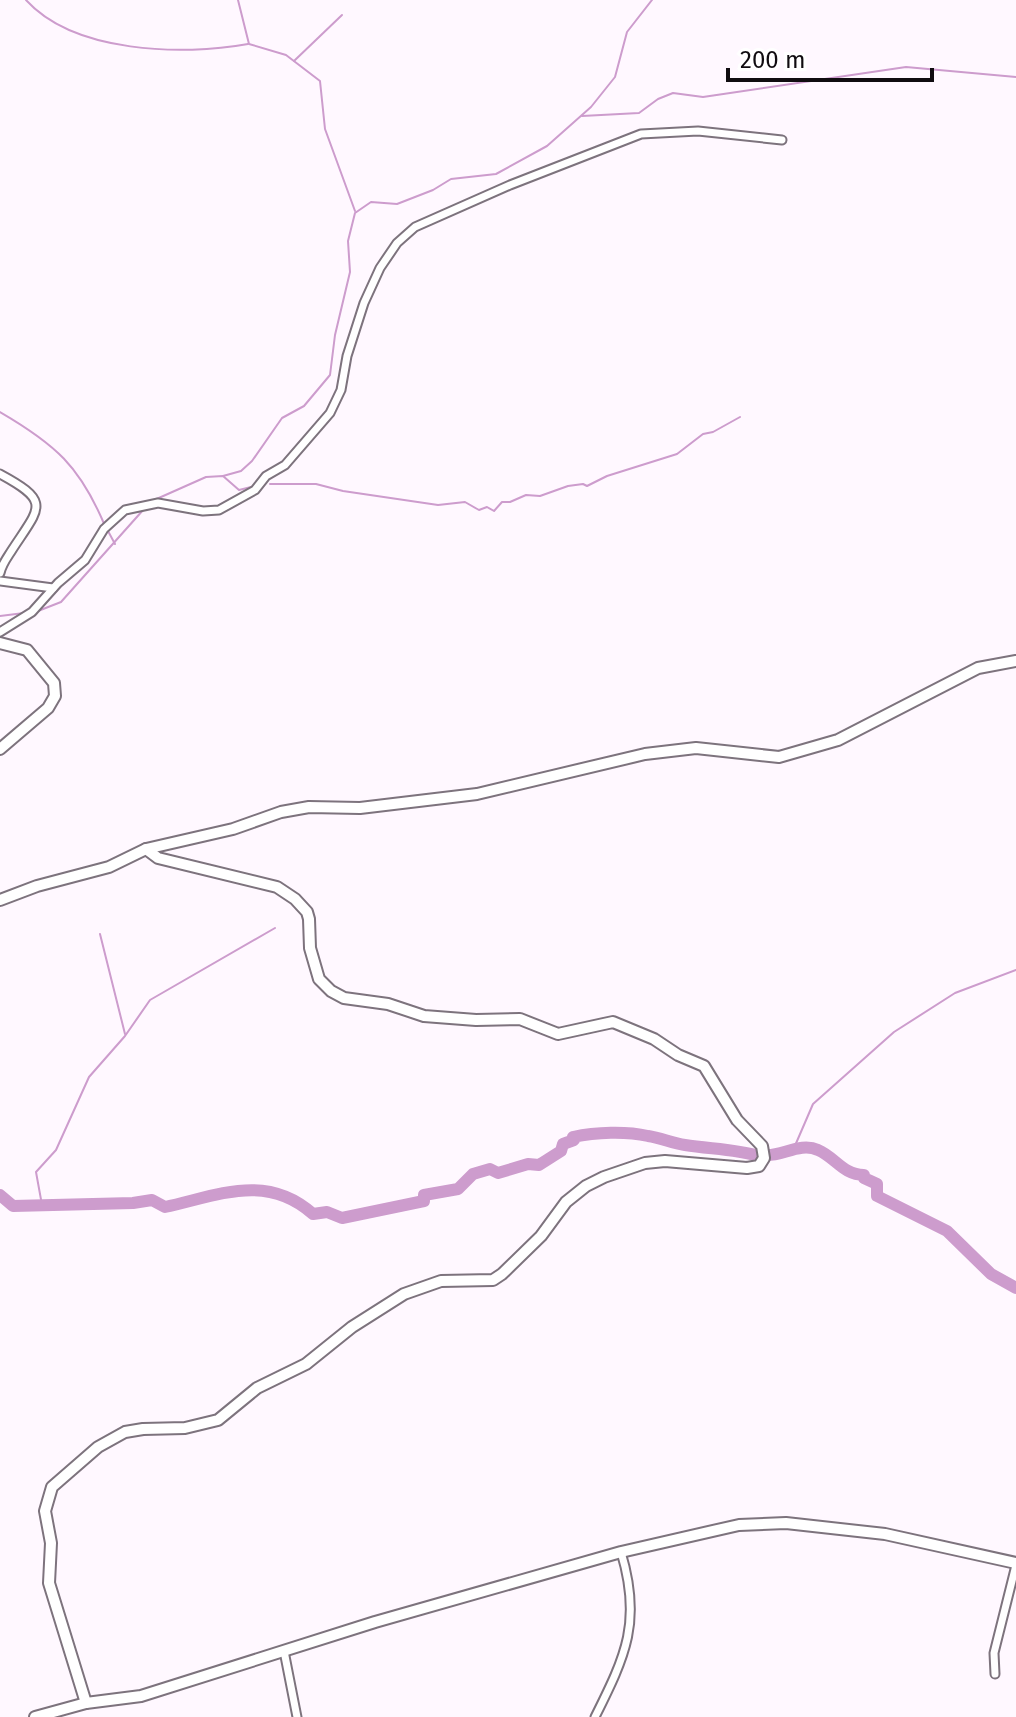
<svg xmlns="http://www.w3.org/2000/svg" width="1016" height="1717" font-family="'Fira Sans',sans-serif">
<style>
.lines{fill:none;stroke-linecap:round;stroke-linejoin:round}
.stream{stroke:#cd9ccd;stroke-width:2}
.river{stroke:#cd9ccd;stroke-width:12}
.street-casing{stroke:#7d737d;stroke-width:11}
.secondary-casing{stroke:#7d737d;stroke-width:14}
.street{stroke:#fff;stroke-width:7}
.secondary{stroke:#fff;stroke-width:10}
</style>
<rect width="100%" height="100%" fill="#fff8ff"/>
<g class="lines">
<g class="stream">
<path d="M 26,0 C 74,53 182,56 248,44"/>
<polyline points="238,0 249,44 286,55 320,81 325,129 355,211"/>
<polyline points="294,61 342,15"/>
<polyline points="582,116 639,113 658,99 673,93 703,97 906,67 1016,77"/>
<path d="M 0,412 C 55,444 80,466 105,526"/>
<polyline points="223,476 241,471 252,461 282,418 304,406 330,375 335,335 350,272 348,241 355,213 371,202 397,204 433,190 451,179 496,174 547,146 591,107 615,77 627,32 652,0"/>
<polyline points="270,484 316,484 343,491 438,505 465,502 479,510 487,507 494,511 502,502 510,502 526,495 540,496 568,486 583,484 587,486 607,476 677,454 703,434 713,432 740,417"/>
<polyline points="152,501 206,477 223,476 239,490 255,486"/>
<polyline points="108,531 115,544"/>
<polyline points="38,611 61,602 144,509"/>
<polyline points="0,616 24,613"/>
<polyline points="100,934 125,1034"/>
<polyline points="794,1148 813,1104 894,1032 955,993 1016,970"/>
<polyline points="42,1205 36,1172 56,1150 89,1077 125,1036 150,1000 275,928"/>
</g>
<g class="river">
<path d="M 766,1155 C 782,1156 801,1142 818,1150 C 835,1157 843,1175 864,1175 L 864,1178 L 877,1184 L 877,1196 L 947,1231 L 991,1274 L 1016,1288"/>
<path d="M 0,1195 L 13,1206 L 133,1203 L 152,1200 L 165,1207 C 217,1196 266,1172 313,1214 L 327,1212 L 342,1218 L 424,1201 L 424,1195 L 458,1189 L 473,1174 L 490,1169 L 498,1173 L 528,1164 L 539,1165 L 561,1151 L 563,1144 L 574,1140 L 573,1137 C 596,1132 626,1131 648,1136 C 661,1138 672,1143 685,1145 C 710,1149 735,1149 759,1156"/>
</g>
<g class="street-casing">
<g id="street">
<path d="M 0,474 C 52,502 40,507 12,550 C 7,558 2,564 0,573"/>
<polyline points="0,581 53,588"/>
<polyline points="0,632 32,612 58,583 85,560 104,529 125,510 158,503 203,511 219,510 255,490 266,476 285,465 330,413 341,390 347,356 364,303 380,268 397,243 415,227 510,185 641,134 698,131 782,140"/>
<polyline points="284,1651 297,1717"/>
<polyline points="995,1674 994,1653 1016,1565"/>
<path d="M 595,1717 C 626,1655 642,1621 621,1552"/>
</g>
</g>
<g class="secondary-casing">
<g id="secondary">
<polyline points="0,643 27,650 54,683 55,696 48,708 0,749"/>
<polyline points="0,900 37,886 109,867 146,849 233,829 281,812 309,807 360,808 477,794 645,754 696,748 779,757 838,740 978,668 1016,661"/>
<polyline points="86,1703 49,1583 51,1543 45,1511 52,1487 98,1447 125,1432 143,1429 185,1428 218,1420 257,1388 306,1364 352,1327 404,1294 441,1281 493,1280 502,1274 541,1236 566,1202 586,1186 604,1177 645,1163 665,1161 747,1168 759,1166 764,1158 762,1146 737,1120 704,1066 678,1055 654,1039 613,1022 558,1034 520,1019 476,1020 424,1016 388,1004 344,998 331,991 319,979 310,948 309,919 307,912 295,899 277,887 158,858 146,849"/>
<polyline points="35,1717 86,1703 141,1696 375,1622 621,1552 739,1525 786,1523 885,1534 1016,1563"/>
</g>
</g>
<use href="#street" class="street"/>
<use href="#secondary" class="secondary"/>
</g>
<path d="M728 68v12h204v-12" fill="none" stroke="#100c10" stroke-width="4"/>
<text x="740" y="68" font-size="24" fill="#100c10" stroke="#ffffff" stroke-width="6" paint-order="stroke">200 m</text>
</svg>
